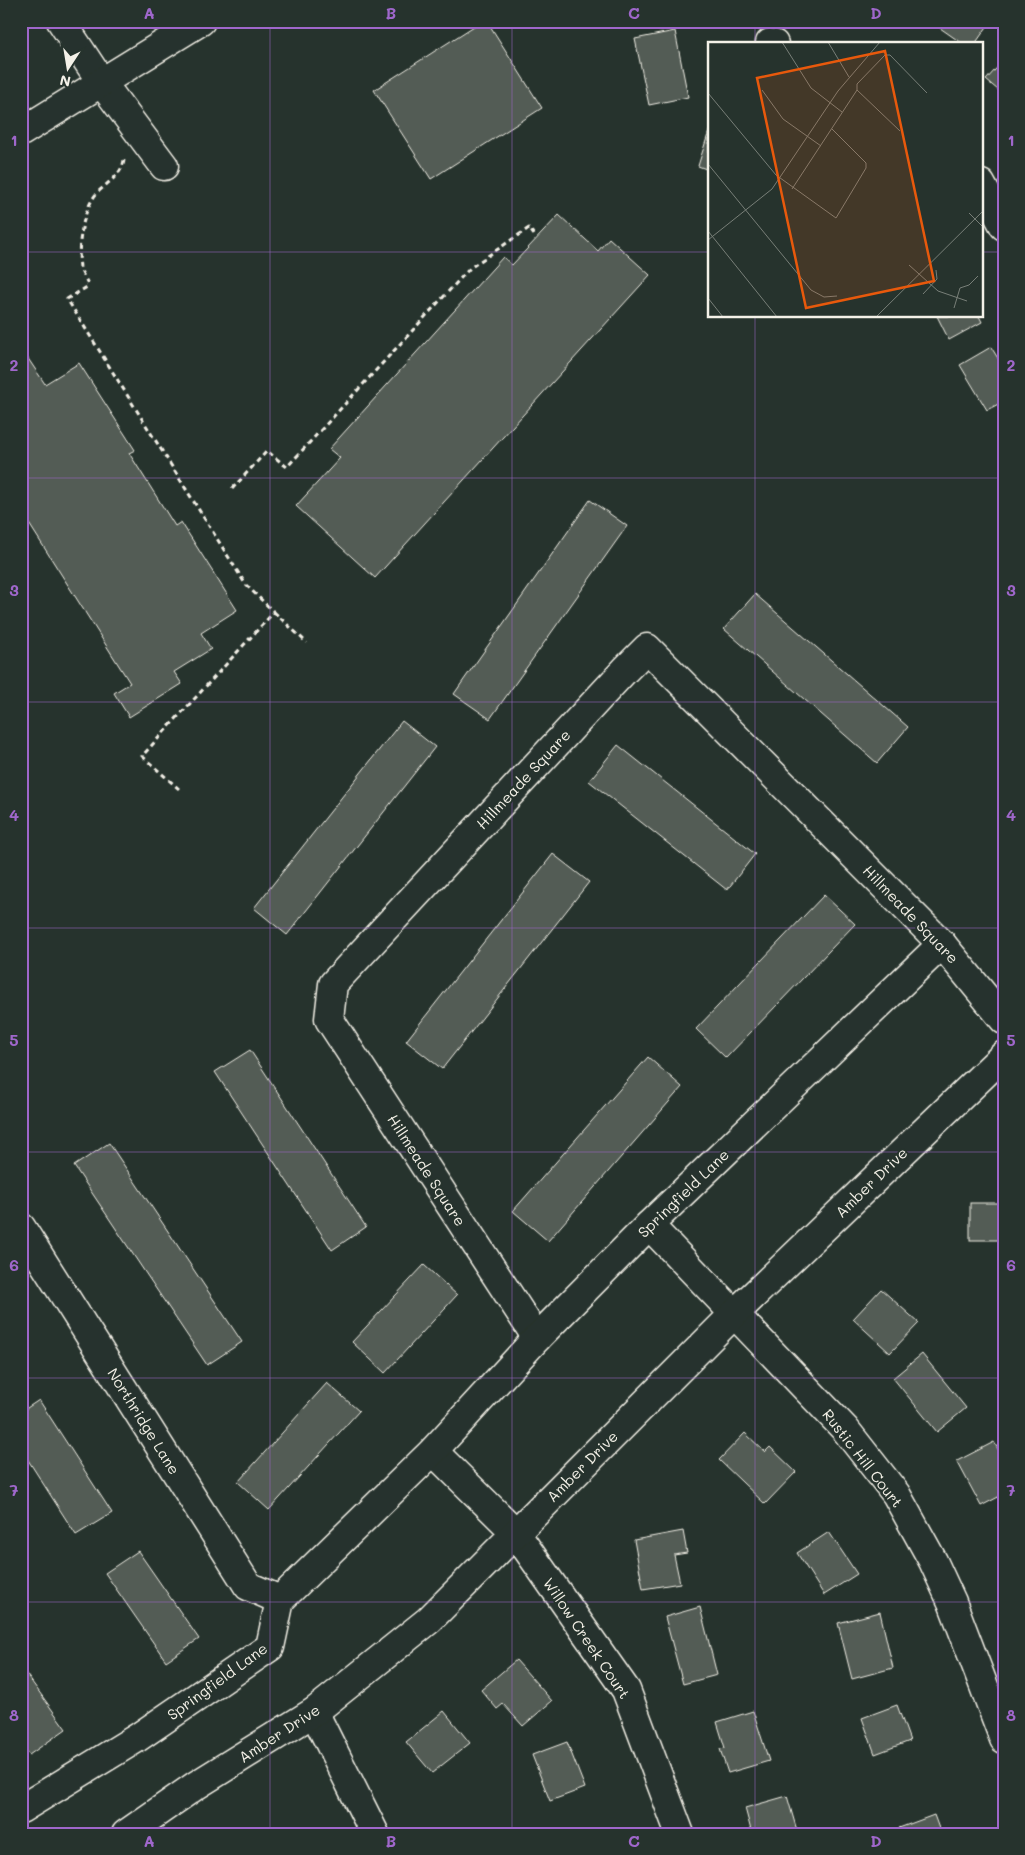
<svg xmlns="http://www.w3.org/2000/svg" width="1025" height="1855" font-family="Mali,sans-serif">
<style>
.building{fill:#525c55;stroke:#f4f1e8}
.lines{fill:none;stroke-linecap:round;stroke-linejoin:round}
.minor-casing{stroke:#f4f1e8;stroke-width:31}
.path{stroke:#f4f1e8;stroke-width:3;stroke-dasharray:5 4;stroke-linecap:butt}
.minor{stroke:#26332d;stroke-width:28}
.grid{fill:none;stroke:#9f67cb;stroke-width:1;stroke-opacity:0.55}
.labels{text-anchor:middle;dominant-baseline:central;stroke-width:4;stroke-linejoin:round;paint-order:stroke}
.street-label{font-size:15px;fill:#f4f1e8;stroke:#26332d}
.inset-road{fill:none;stroke:#787f78;stroke-width:1}
.view{fill:#e8590c;fill-opacity:0.15;stroke:#e8590c;stroke-width:2.5}
.inset-edge{fill:none;stroke:#f4f1e8;stroke-width:2.5}
.neatline{fill:none;stroke:#9f67cb;stroke-width:2}
.grid-label{font-size:16px;text-anchor:middle;font-weight:bold;fill:#9f67cb}
</style>
<rect width="100%" height="100%" fill="#26332d"/>
<filter id="ink" filterUnits="userSpaceOnUse"><feTurbulence type="fractalNoise" baseFrequency=".02" numOctaves="2"/><feDisplacementMap in="SourceGraphic" scale="10" xChannelSelector="R" yChannelSelector="G"/><feConvolveMatrix kernelMatrix="1 2 1 2 8 2 1 2 1" color-interpolation-filters="sRGB"/></filter>
<g filter="url(#ink)">
<g class="building">
<polygon points="482,21 487,21 542,108 431,179 374,90"/>
<polygon points="930,21 991,21 975,44 963,44"/>
<polygon points="675,31 688,97 649,105 635,39"/>
<polygon points="1004,60 1004,95 986,80"/>
<polygon points="709,131 709,170 698,166"/>
<polygon points="559,215 598,251 609,238 650,275 375,578 296,506 340,458 329,449 503,257 512,265"/>
<polygon points="937,316 979,316 982,322 949,340"/>
<polygon points="991,347 1004,368 1004,401 987,410 960,365"/>
<polygon points="27,357 45,384 79,363 135,450 129,453 175,526 181,522 237,610 201,633 211,649 174,672 182,684 129,717 114,693 130,683 21,511 21,360"/>
<polygon points="1004,430 1004,447 997,433"/>
<polygon points="590,500 627,526 490,719 454,694"/>
<polygon points="755,594 908,727 877,763 724,629"/>
<polygon points="402,721 435,747 287,935 254,908"/>
<polygon points="618,745 755,854 727,890 589,781"/>
<polygon points="553,854 589,882 442,1069 406,1041"/>
<polygon points="824,895 855,924 726,1058 696,1029"/>
<polygon points="250,1050 366,1227 332,1250 215,1072"/>
<polygon points="648,1057 682,1087 548,1241 513,1211"/>
<polygon points="109,1143 242,1342 207,1365 74,1166"/>
<rect x="970" y="1203" width="34" height="37"/>
<polygon points="424,1265 457,1295 385,1373 352,1342"/>
<polygon points="881,1289 919,1323 890,1353 853,1319"/>
<polygon points="922,1354 966,1408 937,1432 893,1378"/>
<polygon points="327,1383 359,1411 269,1510 238,1482"/>
<polygon points="39,1400 112,1513 76,1535 21,1449 21,1412"/>
<polygon points="745,1433 765,1452 770,1447 796,1472 765,1504 719,1460"/>
<polygon points="994,1442 1004,1460 1004,1494 981,1506 957,1461"/>
<polygon points="683,1531 687,1553 674,1555 680,1583 643,1589 634,1540"/>
<polygon points="829,1532 857,1574 824,1595 797,1553"/>
<polygon points="138,1551 199,1639 166,1661 105,1573"/>
<polygon points="700,1607 717,1675 683,1684 665,1617"/>
<polygon points="880,1612 893,1668 852,1679 838,1623"/>
<polygon points="516,1660 552,1701 523,1726 503,1704 497,1709 481,1690"/>
<polygon points="21,1667 66,1729 29,1755 21,1745"/>
<polygon points="897,1705 910,1741 875,1754 862,1718"/>
<polygon points="444,1711 470,1743 432,1773 406,1742"/>
<polygon points="753,1711 769,1761 728,1773 720,1749 725,1748 717,1722"/>
<polygon points="567,1742 585,1788 550,1801 532,1755"/>
<polygon points="787,1796 798,1834 752,1834 745,1808"/>
<polygon points="934,1815 941,1834 901,1834 899,1828"/>
</g>
<g class="lines">
<g class="minor-casing">
<g id="minor">
<polyline points="61,21 102,83 164,166"/>
<polyline points="770,43 774,44"/>
<polyline points="21,132 201,21"/>
<polyline points="981,184 1004,226"/>
<polyline points="649,1225 845,1429 896,1494 933,1561 952,1602 1004,1739"/>
<polyline points="21,1227 248,1586 280,1600"/>
<polyline points="537,1338 329,1019 333,984 625,670 647,648 942,944 1004,1020"/>
<polyline points="433,1451 515,1532 626,1690 680,1834"/>
<polyline points="314,1712 375,1834"/>
<polyline points="21,1809 137,1738 270,1647 280,1600 433,1451 537,1338 649,1225 942,944"/>
<polyline points="126,1834 195,1786 314,1712 429,1620 734,1314 1004,1055"/>
</g>
</g>
<g class="path">
<path d="M 124,160 C 122,175 108,182 98,192 C 83,207 77,246 80,267 C 81,273 86,279 88,284 L 87,287 L 67,299 L 246,585 L 274,612 L 142,756 L 179,789"/>
<polyline points="232,489 267,451 287,467 470,268 529,228 534,235"/>
<polyline points="274,612 307,643"/>
<polyline points="21,870 24,874 21,877"/>
</g>
<use href="#minor" class="minor"/>
</g>
</g>
<path class="grid" d="M 270,21 L 270,1834M 512,21 L 512,1834M 755,21 L 755,44M 21,252 L 709,252M 981,252 L 1004,252M 755,316 L 755,1834M 21,478 L 1004,478M 21,702 L 1004,702M 21,928 L 1004,928M 21,1152 L 1004,1152M 21,1378 L 1004,1378M 21,1602 L 1004,1602"/>
<g class="labels">
<g class="street-label">
<text transform="translate(523 779) rotate(-47)">Hillmeade Square</text>
<text transform="translate(911 914) rotate(46)">Hillmeade Square</text>
<text transform="translate(427 1170) rotate(57)">Hillmeade Square</text>
<text transform="translate(871 1182) rotate(-44)">Amber Drive</text>
<text transform="translate(683 1193) rotate(-44)">Springfield Lane</text>
<text transform="translate(144 1421) rotate(58)">Northridge Lane</text>
<text transform="translate(863 1458) rotate(52)">Rustic Hill Court</text>
<text transform="translate(582 1466) rotate(-45)">Amber Drive</text>
<text transform="translate(587 1638) rotate(56)">Willow Creek Court</text>
<text transform="translate(217 1681) rotate(-36)">Springfield Lane</text>
<text transform="translate(279 1733) rotate(-33)">Amber Drive</text>
</g>
</g>
<g transform="translate(708 42)">
<rect width="275" height="275" fill="#26332d"/>
<path class="inset-road" d="M 74,0 L 103,46 L 134,70M 120,0 L 141,35M 54,48 L 75,77 L 113,104M 149,48 L 192,89M 0,51 L 68,133 L 128,176 L 158,126 L 158,121 L 124,87M 0,122 L 103,248 L 116,255 L 129,254M 84,147 L 149,48 L 149,42 L 177,13 L 182,13 L 219,51M 261,171 L 275,185M 0,189 L 69,275M 0,198 L 64,147 L 130,49 L 172,0M 201,223 L 230,249 L 259,259M 215,252 L 229,237 L 228,228M 0,256 L 15,275M 246,266 L 252,246 L 261,243 L 270,234M 168,275 L 275,169"/>
<path class="view" d="M 177,9 L 226,239 L 98,266 L 49,36 Z"/>
<rect width="275" height="275" class="inset-edge"/>
</g>
<rect width="1025" height="1855" fill="none" stroke="#26332d" stroke-width="55"/>
<g transform="translate(68 68) rotate(192)" stroke="#26332d" stroke-width="4" paint-order="stroke">
<path d="M0-4L9 19L0 12L-9 19Z" fill="#f4f1e8"/>
<text y="-8" font-size="14" font-weight="bold" text-anchor="middle" fill="#f4f1e8">N</text>
</g>
<rect x="28" y="28" width="970" height="1800" class="neatline"/>
<g class="grid-label">
<text x="149" y="19">A</text>
<text x="391" y="19">B</text>
<text x="634" y="19">C</text>
<text x="876" y="19">D</text>
<text x="14" y="146">1</text>
<text x="1011" y="146">1</text>
<text x="14" y="371">2</text>
<text x="1011" y="371">2</text>
<text x="14" y="596">3</text>
<text x="1011" y="596">3</text>
<text x="14" y="821">4</text>
<text x="1011" y="821">4</text>
<text x="14" y="1046">5</text>
<text x="1011" y="1046">5</text>
<text x="14" y="1271">6</text>
<text x="1011" y="1271">6</text>
<text x="14" y="1496">7</text>
<text x="1011" y="1496">7</text>
<text x="14" y="1721">8</text>
<text x="1011" y="1721">8</text>
<text x="149" y="1847">A</text>
<text x="391" y="1847">B</text>
<text x="634" y="1847">C</text>
<text x="876" y="1847">D</text>
</g>
</svg>
